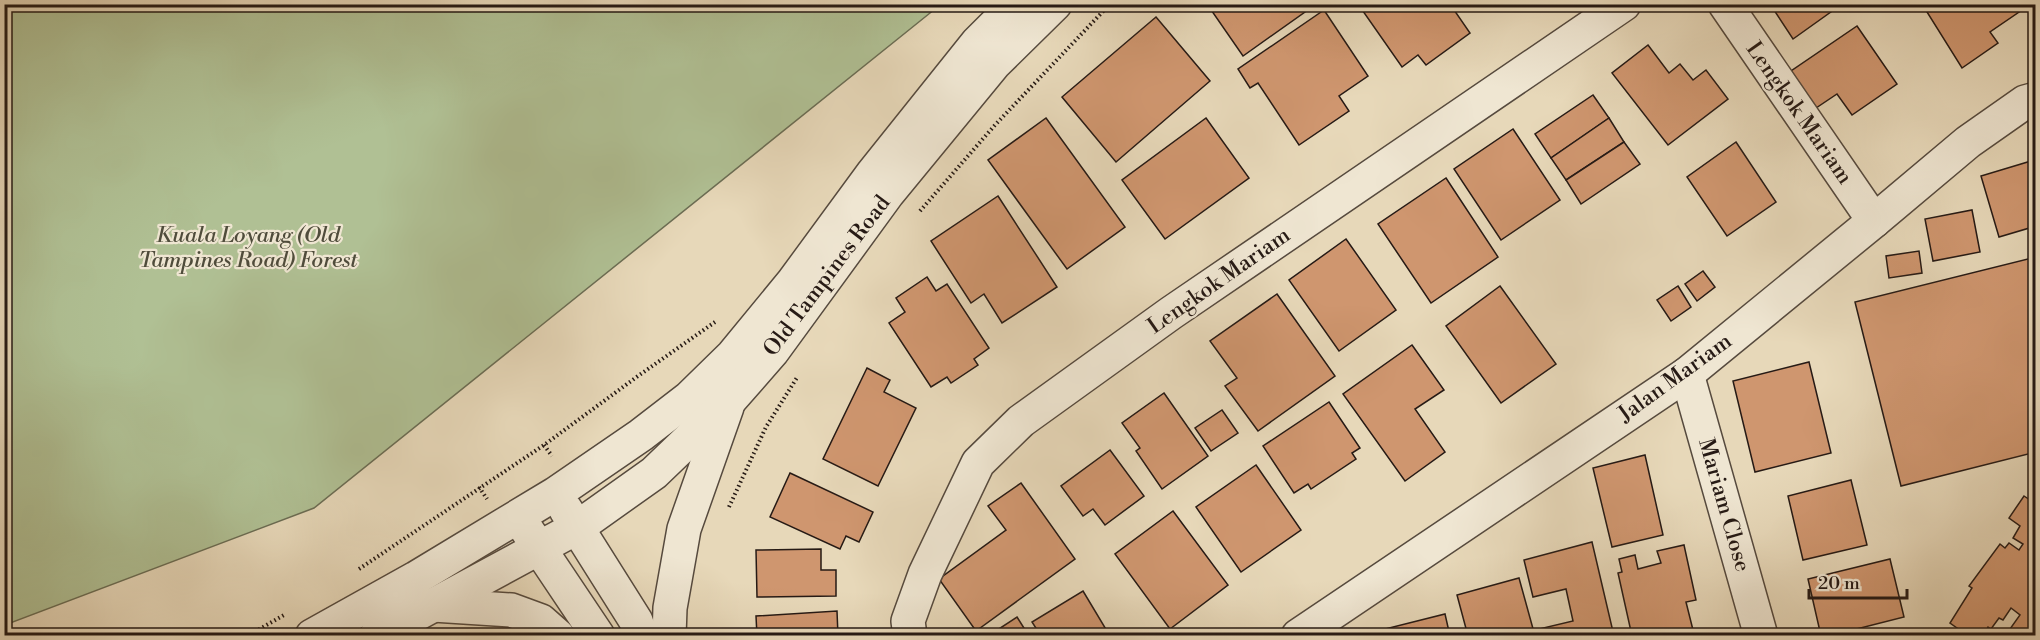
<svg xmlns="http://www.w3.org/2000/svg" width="2040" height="640" font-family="'Libre Bodoni',serif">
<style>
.green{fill:#b0c094;stroke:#6b6d54;stroke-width:1.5}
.building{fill:#cf966f;stroke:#261a15;stroke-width:1.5}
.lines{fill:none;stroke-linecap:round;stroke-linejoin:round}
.minor-casing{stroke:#564a3e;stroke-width:36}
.path{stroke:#261a15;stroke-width:4;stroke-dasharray:1.5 3;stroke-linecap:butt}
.minor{stroke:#efe6d2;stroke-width:33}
.labels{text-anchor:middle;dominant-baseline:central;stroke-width:4.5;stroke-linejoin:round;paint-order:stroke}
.street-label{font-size:22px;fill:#261a15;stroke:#efe6d2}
.park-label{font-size:22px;font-style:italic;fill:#4f4c3b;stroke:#efe6d2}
</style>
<rect width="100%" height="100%" fill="#e7d8b9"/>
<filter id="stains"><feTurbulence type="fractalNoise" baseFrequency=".00333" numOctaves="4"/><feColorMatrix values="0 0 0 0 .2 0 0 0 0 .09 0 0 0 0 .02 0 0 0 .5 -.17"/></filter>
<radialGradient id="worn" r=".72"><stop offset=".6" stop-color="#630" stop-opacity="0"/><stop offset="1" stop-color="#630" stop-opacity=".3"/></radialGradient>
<polygon class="green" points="5,4 940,4 940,5 314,508 5,625"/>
<g class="building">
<polygon points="1207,4 1310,4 1312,7 1243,56"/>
<polygon points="1358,4 1450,4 1470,33 1426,65 1418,55 1402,67"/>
<polygon points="1770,4 1842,4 1793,39"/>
<polygon points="1922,4 2022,4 2020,6 2022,10 1990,32 1998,43 1962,68"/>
<polygon points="1324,10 1368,76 1339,96 1349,111 1299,145 1258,83 1250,88 1238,69"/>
<polygon points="1156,17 1210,81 1116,162 1062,97"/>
<polygon points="1857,26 1897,84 1852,115 1837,94 1816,108 1791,71"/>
<polygon points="1648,45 1669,73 1680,64 1693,80 1706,70 1728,99 1668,145 1612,73"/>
<polygon points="1593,95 1609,118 1551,158 1535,134"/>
<polygon points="1046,118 1125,227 1067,269 988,160"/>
<polygon points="1206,118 1249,178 1165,239 1122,180"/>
<polygon points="1609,118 1624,142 1566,180 1551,158"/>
<polygon points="1513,129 1560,200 1501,240 1454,169"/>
<polygon points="1624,142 1640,164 1581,204 1566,180"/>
<polygon points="1736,142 1776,202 1727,236 1687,177"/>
<polygon points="2031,161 2036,178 2036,226 1999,237 1981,176"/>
<polygon points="1446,178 1498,257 1431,303 1378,224"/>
<polygon points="998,196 1057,287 1002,323 984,294 971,303 931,241"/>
<polygon points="1972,210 1980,252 1933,261 1925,219"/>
<polygon points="1346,239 1396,310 1339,351 1289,280"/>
<polygon points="1919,251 1922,273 1889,278 1886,256"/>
<polygon points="2036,257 2036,452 1901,486 1855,302"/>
<polygon points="1703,271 1715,287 1697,301 1685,284"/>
<polygon points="927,277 936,291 947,284 989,348 974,359 978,365 951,383 947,377 931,387 889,323 905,312 896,298"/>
<polygon points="1500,286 1556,364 1501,403 1446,326"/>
<polygon points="1678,286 1691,307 1671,321 1657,300"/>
<polygon points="1277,294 1335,376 1258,431 1225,386 1237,378 1210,341"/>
<polygon points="1412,345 1444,390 1415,409 1445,452 1405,481 1343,394"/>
<polygon points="1809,362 1831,453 1755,472 1733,381"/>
<polygon points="867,368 890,380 884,392 916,408 878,486 823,459"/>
<polygon points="1164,393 1208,456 1162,489 1136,451 1140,448 1122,423"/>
<polygon points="1329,402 1360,448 1352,453 1356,459 1311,489 1308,484 1294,493 1263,446"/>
<polygon points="1222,410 1238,433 1211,451 1195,428"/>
<polygon points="1110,450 1144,496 1105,525 1093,509 1083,516 1061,486"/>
<polygon points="1645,455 1663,535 1612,547 1593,468"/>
<polygon points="1256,465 1301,530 1241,572 1196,507"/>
<polygon points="790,473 873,512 859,542 846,536 840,549 770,517"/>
<polygon points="1851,480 1867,545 1803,560 1788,496"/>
<polygon points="1021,483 1075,559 976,631 939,579 1006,530 988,506"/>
<polygon points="2024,496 2036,504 2036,636 2005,636 2020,615 2011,608 2003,620 1999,618 1991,629 1988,627 1983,636 1971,629 1967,635 1950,623 1972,588 1969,586 2000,544 2005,548 2009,543 2019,550 2023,544 2013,538 2020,526 2009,518"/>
<polygon points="1173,511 1228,585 1170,629 1115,554"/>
<polygon points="1592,542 1614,636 1540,636 1539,629 1573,621 1566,589 1533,597 1524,560"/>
<polygon points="1684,545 1696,600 1686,602 1694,634 1686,636 1632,636 1618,573 1622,572 1619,559 1635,555 1638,569 1661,563 1657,551"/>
<polygon points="821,549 821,570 836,570 836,596 757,597 756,550"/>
<polygon points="1890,559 1904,617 1829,636 1821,636 1808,579"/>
<polygon points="1519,578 1535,636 1468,636 1457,595"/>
<polygon points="1083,591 1110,636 1041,636 1032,622"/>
<polygon points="837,611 838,636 757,636 756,616"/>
<polygon points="1445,614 1450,636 1373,636 1373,632"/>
<polygon points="1017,617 1029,636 988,636"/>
</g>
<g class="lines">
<g class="minor-casing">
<g id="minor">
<polyline points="1725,4 1874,221"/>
<polyline points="1687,374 1761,636"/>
<polyline points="566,510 636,621 641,636"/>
<polyline points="527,530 598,636"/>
<polyline points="433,605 511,610 541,621 558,636"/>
<polyline points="312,636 416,578 555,494 641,435 689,398 733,355 793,282 873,173 977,43 1016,4"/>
<polyline points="376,636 578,527 654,473 730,400 772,352 888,193 994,64 1055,4"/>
<polyline points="669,636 670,608 684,529 727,407"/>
<polyline points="910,636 908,621 925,574 978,463 1021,421 1171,313 1624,4"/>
<polyline points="1298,636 1687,374 1874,221 1968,142 2025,102 2036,99"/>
</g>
</g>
<g class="path">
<polyline points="920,211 995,125 1110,4"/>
<polyline points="544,445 552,456"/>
<polyline points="479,487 487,499"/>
<polyline points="729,507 766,427 798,376"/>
<polyline points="359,569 544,445 638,376 715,322"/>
<polyline points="247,636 286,614"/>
</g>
<use href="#minor" class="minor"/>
</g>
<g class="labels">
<g class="street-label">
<text transform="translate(1799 113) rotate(55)">Lengkok Mariam</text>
<text transform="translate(827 276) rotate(-53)">Old Tampines Road</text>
<text transform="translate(1219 281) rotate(-35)">Lengkok Mariam</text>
<text transform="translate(1675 378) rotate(-36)">Jalan Mariam</text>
<text transform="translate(1724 505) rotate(74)">Mariam Close</text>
</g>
<g class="park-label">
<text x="248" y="235">Kuala Loyang (Old<tspan x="248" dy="25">Tampines Road) Forest</tspan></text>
</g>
</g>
<rect width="2040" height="640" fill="none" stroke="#e7d8b9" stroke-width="24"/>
<rect x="6" y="6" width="2028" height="628" fill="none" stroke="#261a15" stroke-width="3"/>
<rect x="12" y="12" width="2016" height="616" fill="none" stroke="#261a15" stroke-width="1.5"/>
<path d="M1809 589v9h98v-9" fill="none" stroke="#261a15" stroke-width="3"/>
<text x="1818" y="589" font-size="18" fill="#261a15" stroke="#efe6d2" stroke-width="4.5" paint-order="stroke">20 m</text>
<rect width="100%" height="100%" filter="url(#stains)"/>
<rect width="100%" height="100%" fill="url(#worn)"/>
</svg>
